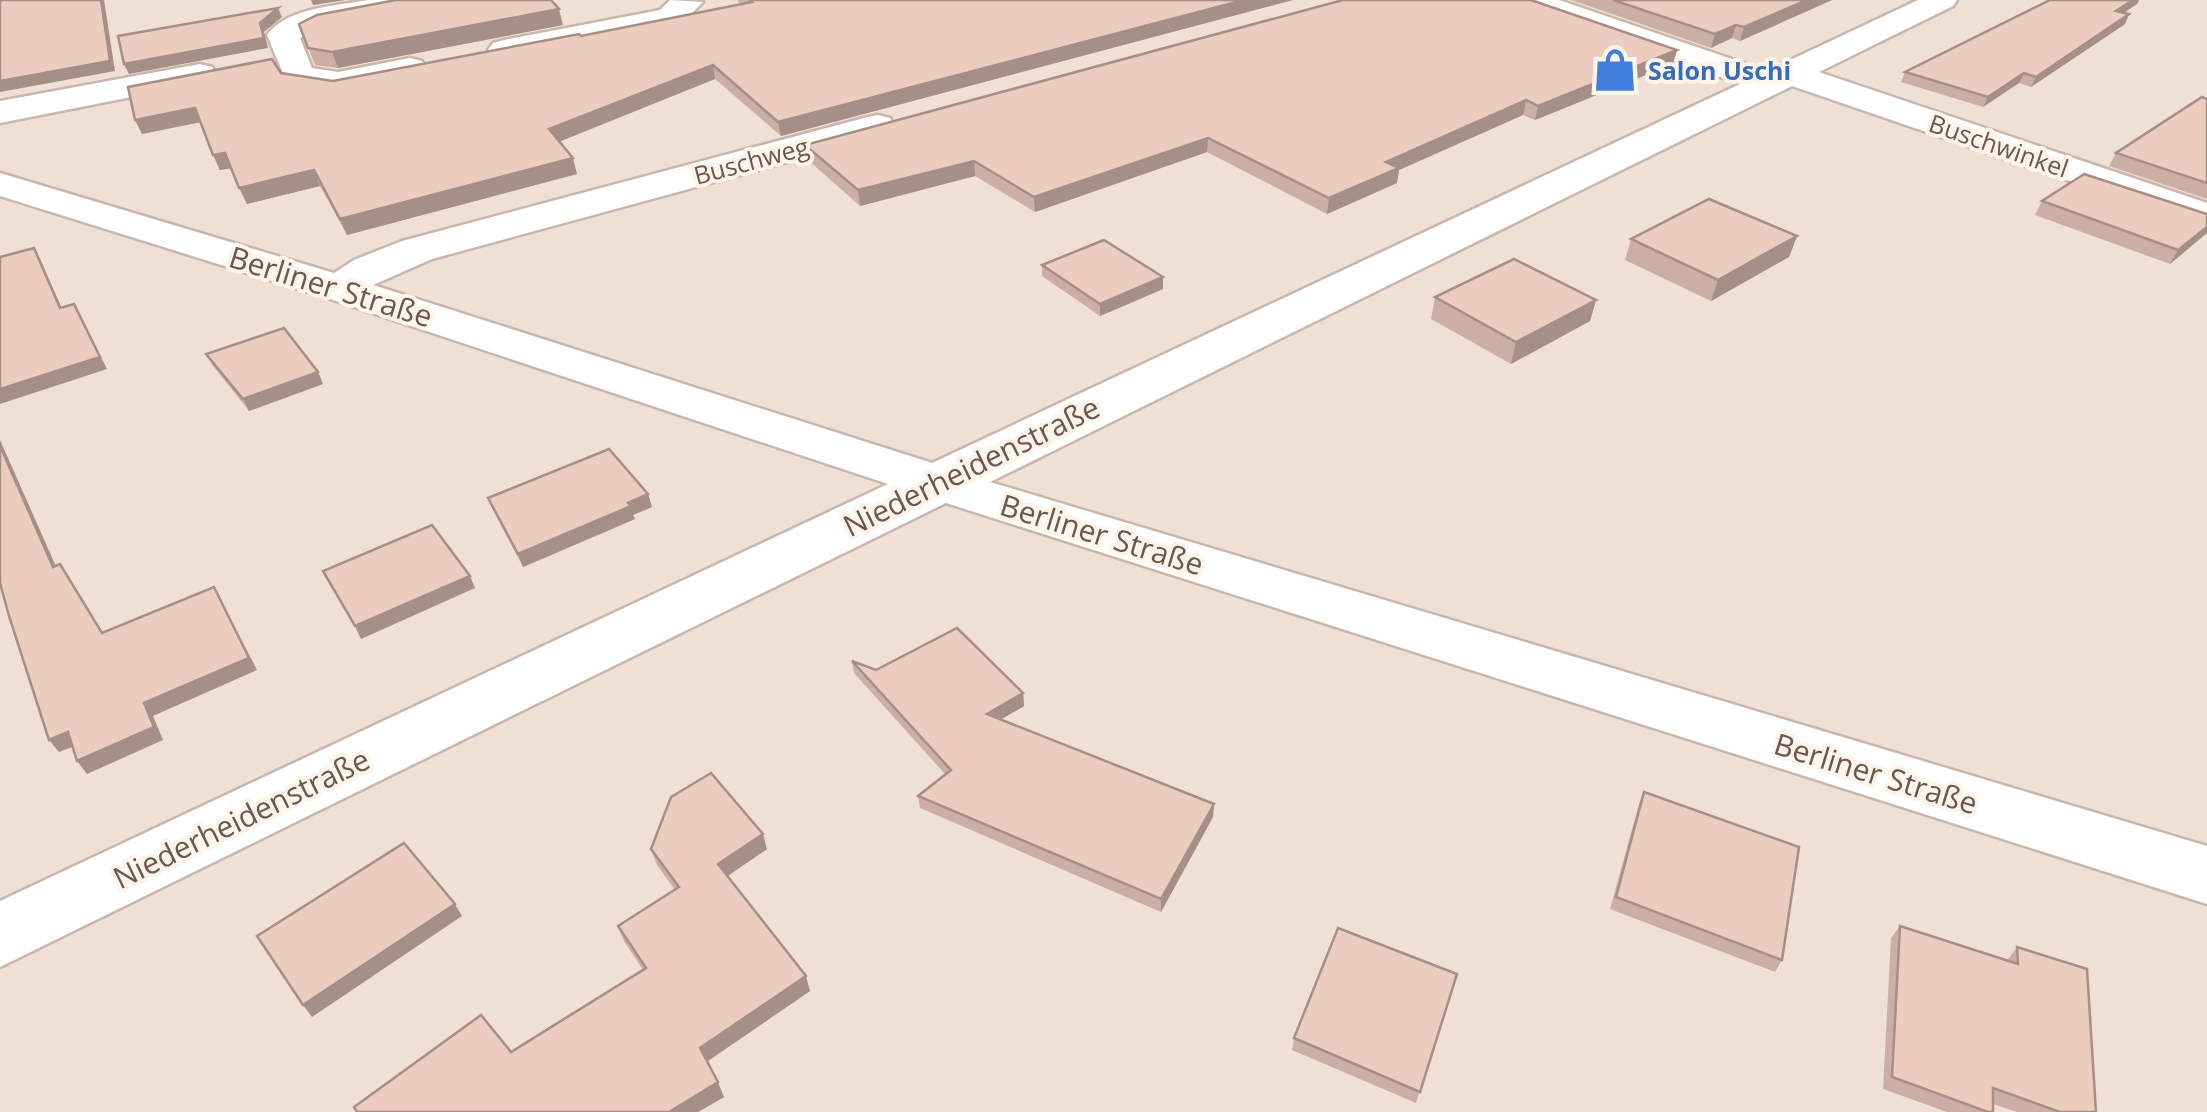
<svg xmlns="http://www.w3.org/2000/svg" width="2207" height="1112" font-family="'Open Sans',sans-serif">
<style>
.residential{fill:#f0e0d4}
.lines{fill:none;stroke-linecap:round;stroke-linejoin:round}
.minor-casing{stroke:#c9b6ac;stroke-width:5}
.minor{fill:#fff;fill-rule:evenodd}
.wall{fill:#cbafa4}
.shaded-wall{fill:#a58f86}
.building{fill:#ecccbf;stroke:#a58f86;stroke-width:2.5}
.labels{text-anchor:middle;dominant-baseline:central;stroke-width:8;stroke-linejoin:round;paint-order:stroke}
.far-shop-label{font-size:25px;font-weight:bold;fill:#366cbe;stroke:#fdf4ea;text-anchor:start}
.far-street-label{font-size:25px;fill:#6f564d;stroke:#fdf4ea}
.street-label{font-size:30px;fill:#6f564d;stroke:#fdf4ea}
</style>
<rect width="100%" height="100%" fill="#f9efe5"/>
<rect class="residential" x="0" y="0" width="2207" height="1112"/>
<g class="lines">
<g class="minor-casing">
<g id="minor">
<path d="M 368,0 L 434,0 L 430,6 L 419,9 L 322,27 L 300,38 L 312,68 L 338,72 L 410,58 L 422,61 L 427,68 L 422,75 L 338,92 L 287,83 L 267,35 C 287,7 337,6 368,0 Z"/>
<polygon points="670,0 703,2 681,24 670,26 504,60 493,57 488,50 493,43 504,40 660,10"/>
<polygon points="1515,0 1559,0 1767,71 1918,0 1957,0 1953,6 1819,72 2207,203 2207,228 1792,86 990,482 2207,846 2207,904 946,503 0,967 0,901 888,484 324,297 0,196 0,173 334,273 354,260 402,241 864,118 877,115 890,118 895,126 890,134 432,259 373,285 932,463 1740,84 1519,6"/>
<polygon points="200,64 212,67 217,74 212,81 0,123 0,101"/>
</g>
</g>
<use href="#minor" class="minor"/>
</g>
<g class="wall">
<polygon points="737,0 1293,0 781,136 715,79 559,142 577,174 347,235 320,186 247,204 231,168 220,170 200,122 142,134 281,73 333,81 581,36 741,4"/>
<polygon points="1571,0 1832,0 1740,41 1732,38 1711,48"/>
<polygon points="2050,0 2139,0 2137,4 2123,13 2129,14 2125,24 2031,87 2019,83 1983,107 1901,82 1905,72"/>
<polygon points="299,24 563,25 338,68 315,65"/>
<polygon points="1677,50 1673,64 1535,120 1523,115 1399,170 1397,183 1327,214 1207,152 1035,212 975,176 860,206 808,160 805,145"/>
<polygon points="2207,99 2207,199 2109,166 2116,153"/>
<polygon points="2042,201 2207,214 2207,233 2170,264 2035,215"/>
<polygon points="1797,236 1789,257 1711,301 1625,260 1631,239"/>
<polygon points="1042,265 1163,277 1163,289 1100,316 1042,276"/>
<polygon points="1435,297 1596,300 1590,321 1511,364 1431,319"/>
<polygon points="206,354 318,372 323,384 249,411 213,366"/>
<polygon points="648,494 652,507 633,515 635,519 523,567 493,510 488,498"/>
<polygon points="852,661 876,670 1023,693 1024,706 1000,720 1214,804 1213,817 1161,912 920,808 918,796 945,774 854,673"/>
<polygon points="1644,792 1782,960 1775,972 1610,909 1639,804"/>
<polygon points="651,849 767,849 728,876 810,991 707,1062 724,1097 698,1112 357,1112 511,1052 643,970 624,941 618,926 675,890 657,865"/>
<polygon points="1900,926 2007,961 2017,947 2096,1112 2017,1112 1993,1104 1993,1112 1947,1112 1883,1089 1891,938"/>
<polygon points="1457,974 1416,1103 1292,1050 1294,1038"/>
</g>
<g class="shaded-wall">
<polygon points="101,0 104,0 115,71 0,92 0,81"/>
<polygon points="311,0 346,0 313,5"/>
<polygon points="1244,0 1293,0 781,136 778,122"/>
<polygon points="1807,0 1832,0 1740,41 1744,27"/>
<polygon points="2133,0 2139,0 2137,4 2112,21 2116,11"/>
<polygon points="278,8 282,17 264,32 268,48 129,74 124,64 260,23"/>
<polygon points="559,9 563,25 338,68 332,52"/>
<polygon points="2129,14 2125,24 2031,87 2036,77"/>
<polygon points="1736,25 1732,38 1711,48 1715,34"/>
<polygon points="1677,50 1673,64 1535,120 1538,106"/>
<polygon points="713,65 715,79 553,144 549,129"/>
<polygon points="2024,73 2019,83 1983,107 1988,97"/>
<polygon points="1526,100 1523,115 1399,170 1397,183 1327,214 1329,198 1386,162"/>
<polygon points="195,108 201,122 142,134 135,120"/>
<polygon points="1208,138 1207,152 1035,212 1034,197"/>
<polygon points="225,153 232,168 220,170 213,155"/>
<polygon points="573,158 577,174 347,235 340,219"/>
<polygon points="974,161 975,176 860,206 858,190"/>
<polygon points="314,170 320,186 247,204 239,188"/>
<polygon points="2207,227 2207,233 2170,264 2178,250"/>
<polygon points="1797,236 1789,257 1711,301 1718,280"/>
<polygon points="34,248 40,259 67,320 60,308"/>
<polygon points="1163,277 1163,289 1100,316 1100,304"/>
<polygon points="1596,300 1590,321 1511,364 1516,342"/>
<polygon points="74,304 107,369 0,404 0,389"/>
<polygon points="318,372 323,384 249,411 243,399"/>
<polygon points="0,440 62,580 53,567 0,446"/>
<polygon points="648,494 652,507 633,515 635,519 523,567 518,554"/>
<polygon points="470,576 475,588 361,639 355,626"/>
<polygon points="214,587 257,670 153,716 163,740 87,774 77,761 144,703"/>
<polygon points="1023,693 1024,706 988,727 987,714"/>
<polygon points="68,732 77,745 59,752 49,740"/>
<polygon points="1214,804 1213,817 1161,912 1161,899"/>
<polygon points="763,834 767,849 723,879 718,864"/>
<polygon points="455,904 462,916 312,1017 303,1005"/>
<polygon points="806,976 810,991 706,1062 700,1048"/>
<polygon points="718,1082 724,1097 698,1112 669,1112"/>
</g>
<g class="building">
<polygon points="0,0 101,0 110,61 0,81"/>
<polygon points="396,0 551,0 559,9 332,52 308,48 299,24 317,15"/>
<polygon points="750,0 1244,0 778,122 713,65 549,129 573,158 340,219 314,170 239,188 225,153 213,155 195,108 135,120 128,87 272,59 281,73 333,81 579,34 581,36 752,2"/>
<polygon points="1343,0 1531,0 1677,50 1538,106 1526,100 1386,162 1399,168 1329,198 1208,138 1034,197 974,161 858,190 805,145"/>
<polygon points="1613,0 1807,0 1744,27 1736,25 1715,34"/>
<polygon points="2050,0 2133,0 2116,11 2129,14 2036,77 2024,73 1988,97 1905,72"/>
<polygon points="278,8 260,23 264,38 124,64 118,36"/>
<polygon points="2202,97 2207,99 2207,183 2116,153"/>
<polygon points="2084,174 2207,214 2207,227 2178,250 2042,201"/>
<polygon points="1709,199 1797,236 1718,280 1631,239"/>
<polygon points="1104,240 1163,277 1100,304 1042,265"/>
<polygon points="34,248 60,308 74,304 100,357 0,389 0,257"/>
<polygon points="1514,259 1596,300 1516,342 1435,297"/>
<polygon points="284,328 318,372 243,399 206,354"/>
<polygon points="0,446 53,567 60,564 102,633 214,587 249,658 144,703 154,727 77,761 68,732 49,740 9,616 0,583"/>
<polygon points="609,449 648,494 628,503 631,506 518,554 488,498"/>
<polygon points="432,525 470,576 355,626 323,571"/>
<polygon points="957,628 1023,693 987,714 1214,804 1161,899 918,796 951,770 852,661 876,670"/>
<polygon points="711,773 763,834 718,864 806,976 700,1048 718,1082 669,1112 357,1112 354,1107 481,1015 511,1052 646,968 618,926 679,887 651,849 671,797"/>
<polygon points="1644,792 1799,847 1782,960 1616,897"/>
<polygon points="404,843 455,904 303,1005 257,936"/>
<polygon points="1900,926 2018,964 2017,947 2087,969 2096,1112 2060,1112 1993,1088 1993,1112 1988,1112 1892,1077"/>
<polygon points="1338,928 1457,974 1420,1092 1294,1038"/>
</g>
<defs>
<g id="shop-bare" transform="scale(3.45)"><path d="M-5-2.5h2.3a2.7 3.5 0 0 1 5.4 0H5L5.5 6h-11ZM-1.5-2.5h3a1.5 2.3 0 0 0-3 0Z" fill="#3f7fe0" stroke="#fdf4ea" stroke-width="2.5" paint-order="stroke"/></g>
</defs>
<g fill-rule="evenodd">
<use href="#shop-bare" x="1615" y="70"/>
</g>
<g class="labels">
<g class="far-shop-label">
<text x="1648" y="70">Salon Uschi</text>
</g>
<g class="far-street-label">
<text transform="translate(1999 145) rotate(19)">Buschwinkel</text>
<text transform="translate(751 160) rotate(-15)">Buschweg</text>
</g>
<g class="street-label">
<text transform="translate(331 286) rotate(17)">Berliner Straße</text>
<text transform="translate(971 466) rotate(-26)">Niederheidenstraße</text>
<text transform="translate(1102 534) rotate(17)">Berliner Straße</text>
<text transform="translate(1876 773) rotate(17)">Berliner Straße</text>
<text transform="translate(241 818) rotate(-26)">Niederheidenstraße</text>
</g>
</g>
</svg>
